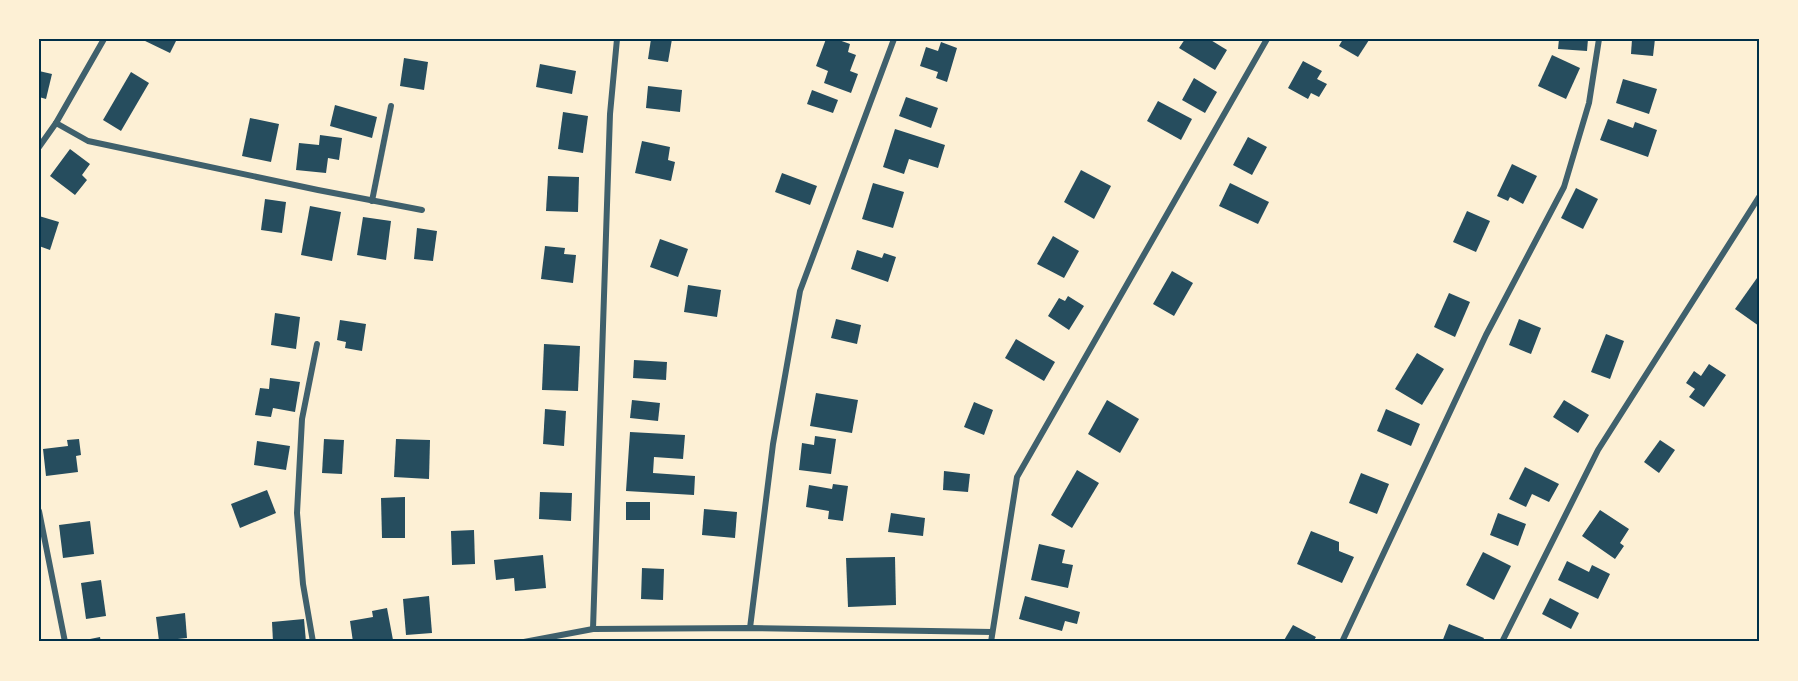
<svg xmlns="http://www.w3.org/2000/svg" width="1798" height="681" font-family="Rubik,sans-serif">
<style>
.building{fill:#264d5e}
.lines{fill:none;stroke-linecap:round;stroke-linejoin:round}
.minor{stroke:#3f606c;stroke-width:6}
.neatline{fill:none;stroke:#003049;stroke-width:2}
</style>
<rect width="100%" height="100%" fill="#fdf0d5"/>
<g class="building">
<polygon points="141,39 177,39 170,53"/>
<polygon points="651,39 672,39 668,62 648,59"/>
<polygon points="826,39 836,39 850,44 848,52 856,55 850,71 858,74 851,93 824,83 828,71 816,66"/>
<polygon points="1185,39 1209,39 1227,50 1215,70 1179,48"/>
<polygon points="1343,39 1367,39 1369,40 1358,57 1339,46"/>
<polygon points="1559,39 1588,39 1587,51 1558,49"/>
<polygon points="1632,39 1655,39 1653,56 1631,54"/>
<polygon points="941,42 957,48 947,82 936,78 938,72 920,66 926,47 938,51"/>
<polygon points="1552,55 1580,68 1566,99 1538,86"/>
<polygon points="404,58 428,62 424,90 400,86"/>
<polygon points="1303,61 1322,71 1317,79 1327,84 1319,97 1311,93 1308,99 1288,88"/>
<polygon points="540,64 576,71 572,94 536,87"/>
<polygon points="39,71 52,74 46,99 39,97"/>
<polygon points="131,72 149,83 121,131 103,120"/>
<polygon points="1194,78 1217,92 1205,113 1182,100"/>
<polygon points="1623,79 1657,89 1649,114 1616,103"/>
<polygon points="648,86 682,90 680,112 646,108"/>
<polygon points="812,90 838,100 833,113 807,104"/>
<polygon points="906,97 938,108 931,128 899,116"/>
<polygon points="1158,101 1192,119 1181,140 1147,121"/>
<polygon points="335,105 377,117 372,138 330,126"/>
<polygon points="563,112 588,116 583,153 558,149"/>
<polygon points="250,118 279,124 271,162 242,156"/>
<polygon points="1608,119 1633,128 1635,122 1657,130 1648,157 1600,140"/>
<polygon points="895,129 945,145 938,168 909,159 904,174 883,167"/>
<polygon points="320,135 342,138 339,160 328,158 326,173 296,170 299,143 319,145"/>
<polygon points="1248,137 1267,147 1252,175 1233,165"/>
<polygon points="642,141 670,147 668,160 675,162 671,181 635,173"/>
<polygon points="70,149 90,164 82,175 87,180 75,195 50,176"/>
<polygon points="1512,164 1537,176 1523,204 1510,197 1508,201 1497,196"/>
<polygon points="1081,170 1111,186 1094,219 1064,202"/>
<polygon points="782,173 817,186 810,205 775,192"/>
<polygon points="548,176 579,177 578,212 546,211"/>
<polygon points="873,183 904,192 893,228 862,219"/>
<polygon points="1230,183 1269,202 1258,224 1219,206"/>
<polygon points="1576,188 1598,199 1583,229 1561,218"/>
<polygon points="265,199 286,202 282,233 261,230"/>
<polygon points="310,206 341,212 332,261 301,255"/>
<polygon points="1467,211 1490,221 1476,252 1453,242"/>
<polygon points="39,216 59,222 50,250 39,246"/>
<polygon points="363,217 391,221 386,260 357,255"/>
<polygon points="417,228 437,231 433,261 414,259"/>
<polygon points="1053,236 1079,251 1064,278 1037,264"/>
<polygon points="660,239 688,249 678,277 650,267"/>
<polygon points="545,246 565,248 564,254 576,255 573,283 541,279"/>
<polygon points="857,250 882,258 884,253 896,257 888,282 851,269"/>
<polygon points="1172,271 1193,283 1174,316 1153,304"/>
<polygon points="1757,278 1759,279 1759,326 1735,309"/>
<polygon points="688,285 721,290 717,317 684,312"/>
<polygon points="1449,293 1470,302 1455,337 1434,327"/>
<polygon points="1068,296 1084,306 1069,330 1048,316 1059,298 1065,301"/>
<polygon points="275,313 300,317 296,349 271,345"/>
<polygon points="836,319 861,325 857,344 831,338"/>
<polygon points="1519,319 1541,328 1531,354 1509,345"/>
<polygon points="340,320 366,324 362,351 345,348 346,342 337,340"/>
<polygon points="1606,334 1624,341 1610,379 1591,372"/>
<polygon points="1016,339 1055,362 1044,381 1005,358"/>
<polygon points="544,344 580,346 578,391 542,390"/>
<polygon points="1417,353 1444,369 1422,405 1395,389"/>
<polygon points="634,360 667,362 666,380 633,378"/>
<polygon points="1709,364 1726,375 1704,407 1689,397 1695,389 1686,383 1694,371 1701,376"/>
<polygon points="270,378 300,382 295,412 273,408 271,417 255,415 260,388 269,389"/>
<polygon points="816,393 858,400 852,433 810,426"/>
<polygon points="632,400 660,403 658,421 630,418"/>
<polygon points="1107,400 1139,419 1120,453 1088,434"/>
<polygon points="1564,400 1589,415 1578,433 1553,417"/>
<polygon points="974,402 993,410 984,435 964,427"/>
<polygon points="545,409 566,411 564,446 543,444"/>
<polygon points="1386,409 1420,424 1411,446 1377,431"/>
<polygon points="630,432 685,435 683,459 654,457 653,473 695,476 694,495 626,491"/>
<polygon points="815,436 836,439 831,474 799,470 802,443 814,445"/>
<polygon points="79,439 81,455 76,456 78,472 46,476 43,449 68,446 67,440"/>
<polygon points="324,439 344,440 342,474 322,473"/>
<polygon points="396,439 430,440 429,479 394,477"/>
<polygon points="1660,440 1675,450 1659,473 1644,462"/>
<polygon points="257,441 290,446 286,470 254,465"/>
<polygon points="1525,467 1559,484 1549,502 1532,494 1526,507 1509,499"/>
<polygon points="1077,470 1099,483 1072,528 1051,515"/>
<polygon points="944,471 970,474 968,492 943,490"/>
<polygon points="1361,473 1389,484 1377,514 1349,503"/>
<polygon points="833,484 848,486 843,521 828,519 829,511 806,507 809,485 832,489"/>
<polygon points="267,490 276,513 240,528 231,504"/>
<polygon points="540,492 572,493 571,521 539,519"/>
<polygon points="405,497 405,538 382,538 381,498"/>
<rect x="626" y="502" width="24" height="18"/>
<polygon points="704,509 737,512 735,538 702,535"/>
<polygon points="1600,510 1629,529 1620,543 1624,546 1615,559 1582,536"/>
<polygon points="891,513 925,518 923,536 888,532"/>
<polygon points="1498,513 1526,524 1518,546 1490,535"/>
<polygon points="90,521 94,554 63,558 59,525"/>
<polygon points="474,530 475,564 452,565 451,531"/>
<polygon points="1311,531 1339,542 1339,551 1354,557 1342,583 1297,564"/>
<polygon points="1039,544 1065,550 1062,563 1073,565 1068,588 1031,580"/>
<polygon points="1483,552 1511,566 1494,600 1466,585"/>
<polygon points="543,555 546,588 515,591 514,578 496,580 494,560"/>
<polygon points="895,557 896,605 848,607 846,558"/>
<polygon points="1567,561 1589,572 1592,565 1610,574 1598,599 1558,580"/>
<polygon points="642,568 664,569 663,600 641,599"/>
<polygon points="101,580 106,616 86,619 81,583"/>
<polygon points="429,596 432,633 406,635 403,599"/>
<polygon points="1025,596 1080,612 1077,624 1065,621 1062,631 1019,619"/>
<polygon points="1550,598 1579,613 1571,629 1542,614"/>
<polygon points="387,608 393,640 353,642 350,621 373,617 372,611"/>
<polygon points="185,613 187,638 159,641 156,617"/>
<polygon points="304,619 306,642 273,642 272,622"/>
<polygon points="1449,624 1484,638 1482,642 1442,642"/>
<polygon points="1293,625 1316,637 1313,642 1283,642"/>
<polygon points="100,637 101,642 80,642 80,641"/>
</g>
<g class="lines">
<g class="minor">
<polyline points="56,123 88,141 318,190 422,210"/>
<polyline points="39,147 56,123 104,39"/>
<polyline points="372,201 391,106"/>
<polyline points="39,511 65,642"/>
<polyline points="750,628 773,444 800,291 894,39"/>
<polyline points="593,629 610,114 617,39"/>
<polyline points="313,642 303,584 297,513 302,419 317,344"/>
<polyline points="524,642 593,629 750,628 992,632"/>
<polyline points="991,642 1017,477 1267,39"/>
<polyline points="1342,642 1486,335 1564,187 1589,103 1599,39"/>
<polyline points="1502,642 1598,450 1759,197"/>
</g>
</g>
<rect width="1798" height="681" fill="none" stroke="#fdf0d5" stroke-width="81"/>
<rect x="40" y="40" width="1718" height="600" class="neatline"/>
</svg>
